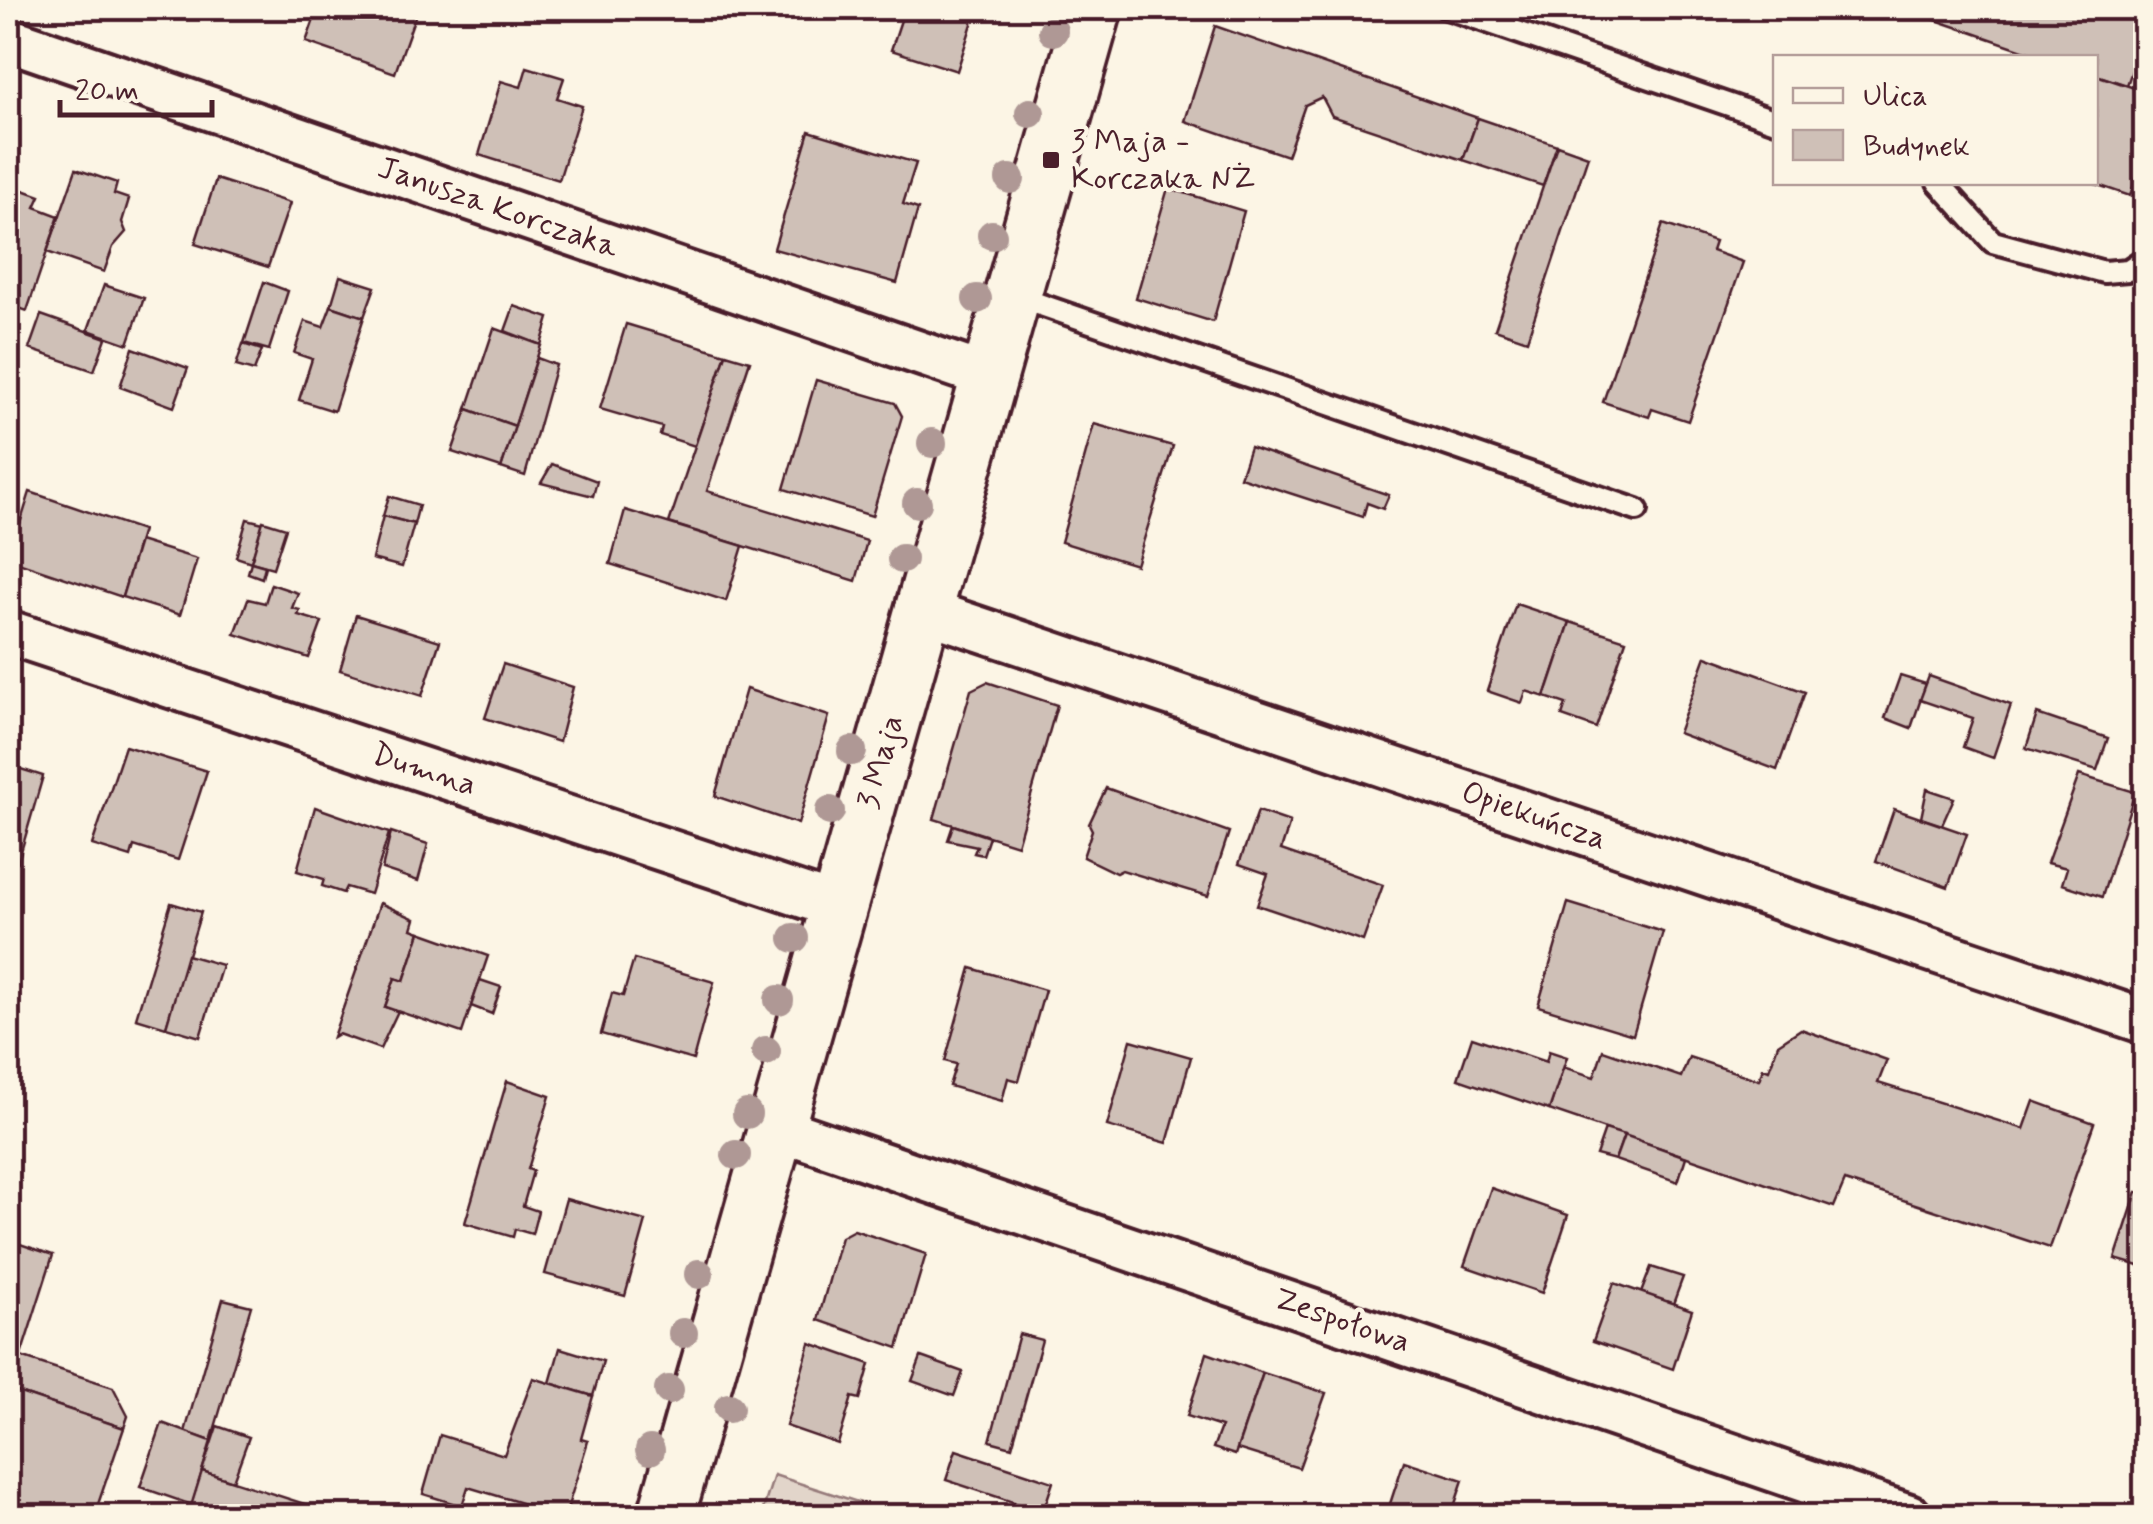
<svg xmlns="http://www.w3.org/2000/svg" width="2153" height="1524" font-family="Mynerve,sans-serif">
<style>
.green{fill:#e2d5ca;stroke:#967a7a;stroke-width:2.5}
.building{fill:#cfc0b7;stroke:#4a1f2b;stroke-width:2.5}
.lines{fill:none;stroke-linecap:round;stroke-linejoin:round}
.lane-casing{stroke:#4a1f2b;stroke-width:28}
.street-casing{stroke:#4a1f2b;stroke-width:50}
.secondary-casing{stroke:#4a1f2b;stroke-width:62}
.lane{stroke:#fcf5e5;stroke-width:20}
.street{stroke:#fcf5e5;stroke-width:42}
.secondary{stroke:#fcf5e5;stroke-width:55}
.tree{fill:#af9895}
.poi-dot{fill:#4a1f2b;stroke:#fcf5e5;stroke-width:4}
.labels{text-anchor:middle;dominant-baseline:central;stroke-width:9;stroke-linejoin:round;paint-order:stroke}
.poi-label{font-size:32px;fill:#4a1f2b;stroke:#fcf5e5;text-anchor:start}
.street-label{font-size:32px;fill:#4a1f2b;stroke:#fcf5e5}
</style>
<rect width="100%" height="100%" fill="#fcf5e5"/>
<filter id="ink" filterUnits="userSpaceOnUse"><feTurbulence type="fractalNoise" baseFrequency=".01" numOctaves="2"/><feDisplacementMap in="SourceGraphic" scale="20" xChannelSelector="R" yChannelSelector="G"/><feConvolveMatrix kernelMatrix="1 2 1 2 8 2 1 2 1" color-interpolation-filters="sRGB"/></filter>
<g filter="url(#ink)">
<polygon class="green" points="774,1475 901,1516 761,1516"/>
<g class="building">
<polygon points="318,8 418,8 395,73 306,42"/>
<polygon points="905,8 977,8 957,71 891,50"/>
<polygon points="1901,8 2146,8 2146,31 2127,85 2096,75 2096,58 2046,58"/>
<polygon points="1215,26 1478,118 1463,160 1332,116 1322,97 1305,105 1287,156 1185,121"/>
<polygon points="527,67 564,78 557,98 582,106 559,180 479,155 501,81 521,87"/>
<polygon points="2096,75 2146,92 2146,150 2130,196 2089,182 2096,182"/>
<polygon points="1478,118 1557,145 1543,186 1463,160"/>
<polygon points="809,131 916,163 903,204 918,209 897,283 774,249"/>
<polygon points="1557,145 1588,156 1527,340 1495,329"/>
<polygon points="76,169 117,183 114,194 129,199 122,222 126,232 113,247 104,272 47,252"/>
<polygon points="216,179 290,203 268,267 195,244"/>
<polygon points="15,187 40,196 35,207 59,216 27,311 8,304 8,207"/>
<polygon points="1168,188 1244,211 1213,322 1136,298"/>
<polygon points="1663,224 1715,242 1712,251 1743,262 1688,421 1652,409 1649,417 1603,402"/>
<polygon points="340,276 375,287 364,317 331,306"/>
<polygon points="264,282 288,291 269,350 244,343"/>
<polygon points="104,285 144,298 128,344 88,330"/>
<polygon points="331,306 364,317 334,411 299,400 312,359 294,353 305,321 323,327"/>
<polygon points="514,306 549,318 541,345 505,331"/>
<polygon points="41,315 106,338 94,371 29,349"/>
<polygon points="626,324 726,354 695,446 660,435 662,427 600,409"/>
<polygon points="494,328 541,345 515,426 467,409"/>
<polygon points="243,344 262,350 254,371 236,366"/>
<polygon points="133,348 188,368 174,407 120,387"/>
<polygon points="726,354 750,361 707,491 867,541 856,581 669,523"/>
<polygon points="537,358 556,365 525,476 501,468"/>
<polygon points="816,380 895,403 902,416 872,516 784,489"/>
<polygon points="467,409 515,426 501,468 452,452"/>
<polygon points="1094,424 1173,446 1136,565 1061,542"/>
<polygon points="1250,447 1389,495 1383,509 1367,503 1363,517 1240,477"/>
<polygon points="552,464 597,481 593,496 541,483"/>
<polygon points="30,492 142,530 122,597 9,559"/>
<polygon points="389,496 419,505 414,524 383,516"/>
<polygon points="625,510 743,546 726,601 610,564"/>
<polygon points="383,516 414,524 402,567 372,559"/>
<polygon points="247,519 263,523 251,562 236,557"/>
<polygon points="263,521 286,528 273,568 251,562"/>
<polygon points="139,541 197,559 180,615 122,597"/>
<polygon points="251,562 265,566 262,578 248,573"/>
<polygon points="271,584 298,593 292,608 300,610 298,615 322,622 309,658 235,634 248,599 265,603"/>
<polygon points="1516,604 1570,622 1545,697 1526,691 1522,703 1487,691"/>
<polygon points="356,615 440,641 422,696 340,670"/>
<polygon points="1570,622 1626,640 1596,728 1562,716 1566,704 1545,697"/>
<polygon points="1706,656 1805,692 1777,770 1678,733"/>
<polygon points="503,664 573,687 559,742 485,718"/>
<polygon points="1900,676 1926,684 1911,728 1885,718"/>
<polygon points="1929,676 2011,705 1993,758 1963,747 1973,718 1920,700"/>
<polygon points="987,682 1057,705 1017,845 934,819 971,690"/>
<polygon points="746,689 829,716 798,824 715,796"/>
<polygon points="2037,714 2108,738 2097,770 2026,748"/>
<polygon points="125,746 207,771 178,860 134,846 131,857 92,845"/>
<polygon points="8,765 43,776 18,862 8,859"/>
<polygon points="2079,775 2135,792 2102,897 2062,884 2067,868 2047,863"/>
<polygon points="1106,788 1229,832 1208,896 1122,870 1116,873 1083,857 1092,830 1089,824"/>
<polygon points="1927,789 1954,798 1942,825 1921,818"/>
<polygon points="315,807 389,833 370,894 346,887 343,893 322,886 324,879 297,871"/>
<polygon points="1894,809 1967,834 1948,887 1876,861"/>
<polygon points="1258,811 1290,822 1281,850 1383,885 1363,941 1257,905 1268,874 1239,864"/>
<polygon points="953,825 989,837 983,855 974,853 977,846 948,840"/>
<polygon points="391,832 428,844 418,881 382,869"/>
<polygon points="171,903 201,912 166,1027 136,1018"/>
<polygon points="380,903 415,919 412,929 420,932 404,981 395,978 385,1007 398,1011 380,1049 338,1034 333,1037"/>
<polygon points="1568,903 1663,932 1633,1035 1538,1006"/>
<polygon points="420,932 488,956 462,1033 385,1007 395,978 404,981"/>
<polygon points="187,955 222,965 200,1037 166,1027"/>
<polygon points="634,959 714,982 693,1060 601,1034 612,993 623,996"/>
<polygon points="971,968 1045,990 1019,1081 1008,1078 1002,1101 949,1086 956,1064 945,1061"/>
<polygon points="480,980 501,987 492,1014 471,1006"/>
<polygon points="1801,1029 1887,1060 1878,1083 2024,1129 2034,1101 2094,1123 2050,1248 1845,1181 1834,1207 1549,1110 1563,1067 1594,1077 1603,1050 1681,1077 1689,1057 1759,1080 1763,1068 1769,1070 1778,1044"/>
<polygon points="1472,1037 1546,1062 1549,1051 1567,1057 1549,1110 1458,1079"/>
<polygon points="1131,1040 1191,1057 1167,1143 1107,1126"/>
<polygon points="507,1081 550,1096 528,1169 533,1171 523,1206 538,1211 532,1234 515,1229 513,1237 465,1223"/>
<polygon points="1605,1129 1624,1135 1615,1160 1596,1155"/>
<polygon points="1624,1135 1686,1157 1678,1182 1615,1160"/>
<polygon points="1491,1188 1568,1215 1542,1293 1464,1266"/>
<polygon points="2146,1190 2146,1268 2115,1259 2137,1192 2144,1194"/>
<polygon points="566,1199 646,1221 625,1296 545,1274"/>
<polygon points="854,1230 926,1254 898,1348 818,1320 841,1237"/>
<polygon points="8,1240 53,1255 17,1368 8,1364"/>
<polygon points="1651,1267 1683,1277 1673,1304 1641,1293"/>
<polygon points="1614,1283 1692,1310 1673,1369 1593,1341"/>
<polygon points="223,1299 251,1306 211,1441 185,1432"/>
<polygon points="1019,1334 1042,1340 1012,1447 990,1441"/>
<polygon points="810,1343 870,1364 860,1399 852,1397 838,1444 786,1426"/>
<polygon points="560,1348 603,1361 593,1396 550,1383"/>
<polygon points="1207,1353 1263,1373 1235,1455 1213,1448 1221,1427 1187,1416"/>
<polygon points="21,1357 113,1387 128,1416 124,1428 11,1390"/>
<polygon points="921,1357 963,1372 954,1396 912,1381"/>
<polygon points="1263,1373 1326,1393 1299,1468 1237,1449"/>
<polygon points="533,1378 593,1396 581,1439 588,1441 565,1516 468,1487 462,1506 423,1494 440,1435 504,1455"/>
<polygon points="8,1389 124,1428 94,1516 8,1516"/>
<polygon points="162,1423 211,1441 192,1505 140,1487"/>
<polygon points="217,1426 249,1437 233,1481 202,1471"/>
<polygon points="956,1450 1053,1482 1043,1512 946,1480"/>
<polygon points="1404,1461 1463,1480 1451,1516 1386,1516"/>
<polygon points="202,1471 233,1481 342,1516 188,1516"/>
</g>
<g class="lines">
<g class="lane-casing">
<g id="lane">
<polyline points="1447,8 1776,121"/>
<polyline points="1938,182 1993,242 2104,272 2128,270 2146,258"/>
<polyline points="1015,296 1637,510"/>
</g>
</g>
<g class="street-casing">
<g id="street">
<polyline points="8,39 989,377"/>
<polyline points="923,610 2146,1022"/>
<polyline points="8,632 840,908"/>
<polyline points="774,1127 1909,1516"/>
</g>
</g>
<g class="secondary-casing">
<polyline id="secondary" points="666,1516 1094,8"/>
</g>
<use href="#lane" class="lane"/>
<use href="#street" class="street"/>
<use href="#secondary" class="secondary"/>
</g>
<g class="tree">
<circle cx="1053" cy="31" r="15"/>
<circle cx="1030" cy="113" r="15"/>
<circle cx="1010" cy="179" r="15"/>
<circle cx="992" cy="235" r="15"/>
<circle cx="977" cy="299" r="15"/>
<circle cx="932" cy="443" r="15"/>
<circle cx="917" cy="503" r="15"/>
<circle cx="902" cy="559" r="15"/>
<circle cx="852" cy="751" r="15"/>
<circle cx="830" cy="811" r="15"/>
<circle cx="794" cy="938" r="15"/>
<circle cx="779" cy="1000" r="15"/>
<circle cx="766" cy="1051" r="15"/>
<circle cx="747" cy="1114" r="15"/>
<circle cx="736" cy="1155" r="15"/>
<circle cx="699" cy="1274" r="15"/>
<circle cx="683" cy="1333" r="15"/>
<circle cx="669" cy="1390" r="15"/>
<circle cx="729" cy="1408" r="15"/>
<circle cx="650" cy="1450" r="15"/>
</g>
</g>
<rect class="poi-dot" x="1041" y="150" width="20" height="20" rx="5"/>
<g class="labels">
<g class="poi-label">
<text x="1071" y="142">3 Maja -<tspan x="1071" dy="37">Korczaka NŻ</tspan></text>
</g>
<g class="street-label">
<text transform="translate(498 208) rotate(19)">Janusza Korczaka</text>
<text transform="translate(881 762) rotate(-74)">3 Maja</text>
<text transform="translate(424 770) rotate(18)">Dumna</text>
<text transform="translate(1534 816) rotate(19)">Opiekuńcza</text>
<text transform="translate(1342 1321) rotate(19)">Zespołowa</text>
</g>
</g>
<rect width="2153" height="1524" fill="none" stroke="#fcf5e5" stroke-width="40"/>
<rect x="20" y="20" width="2113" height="1484" fill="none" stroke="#4a1f2b" stroke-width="4" filter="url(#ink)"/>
<rect x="1773" y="55" width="325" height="130" fill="#fcf5e5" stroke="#b59f9b" stroke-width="2.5"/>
<rect x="1793" y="88" width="50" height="15" fill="#fcf5e5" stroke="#b59f9b" stroke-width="2.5"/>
<text x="1863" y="105" font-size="30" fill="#4a1f2b">Ulica</text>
<rect x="1793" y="130" width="50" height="30" fill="#cfc0b7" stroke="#b59f9b" stroke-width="2.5"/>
<text x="1863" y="155" font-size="30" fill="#4a1f2b">Budynek</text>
<path d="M60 100v15h152v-15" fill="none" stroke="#4a1f2b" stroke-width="5"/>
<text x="75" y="100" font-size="30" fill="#4a1f2b" stroke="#fcf5e5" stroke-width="8" paint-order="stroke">20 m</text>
</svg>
